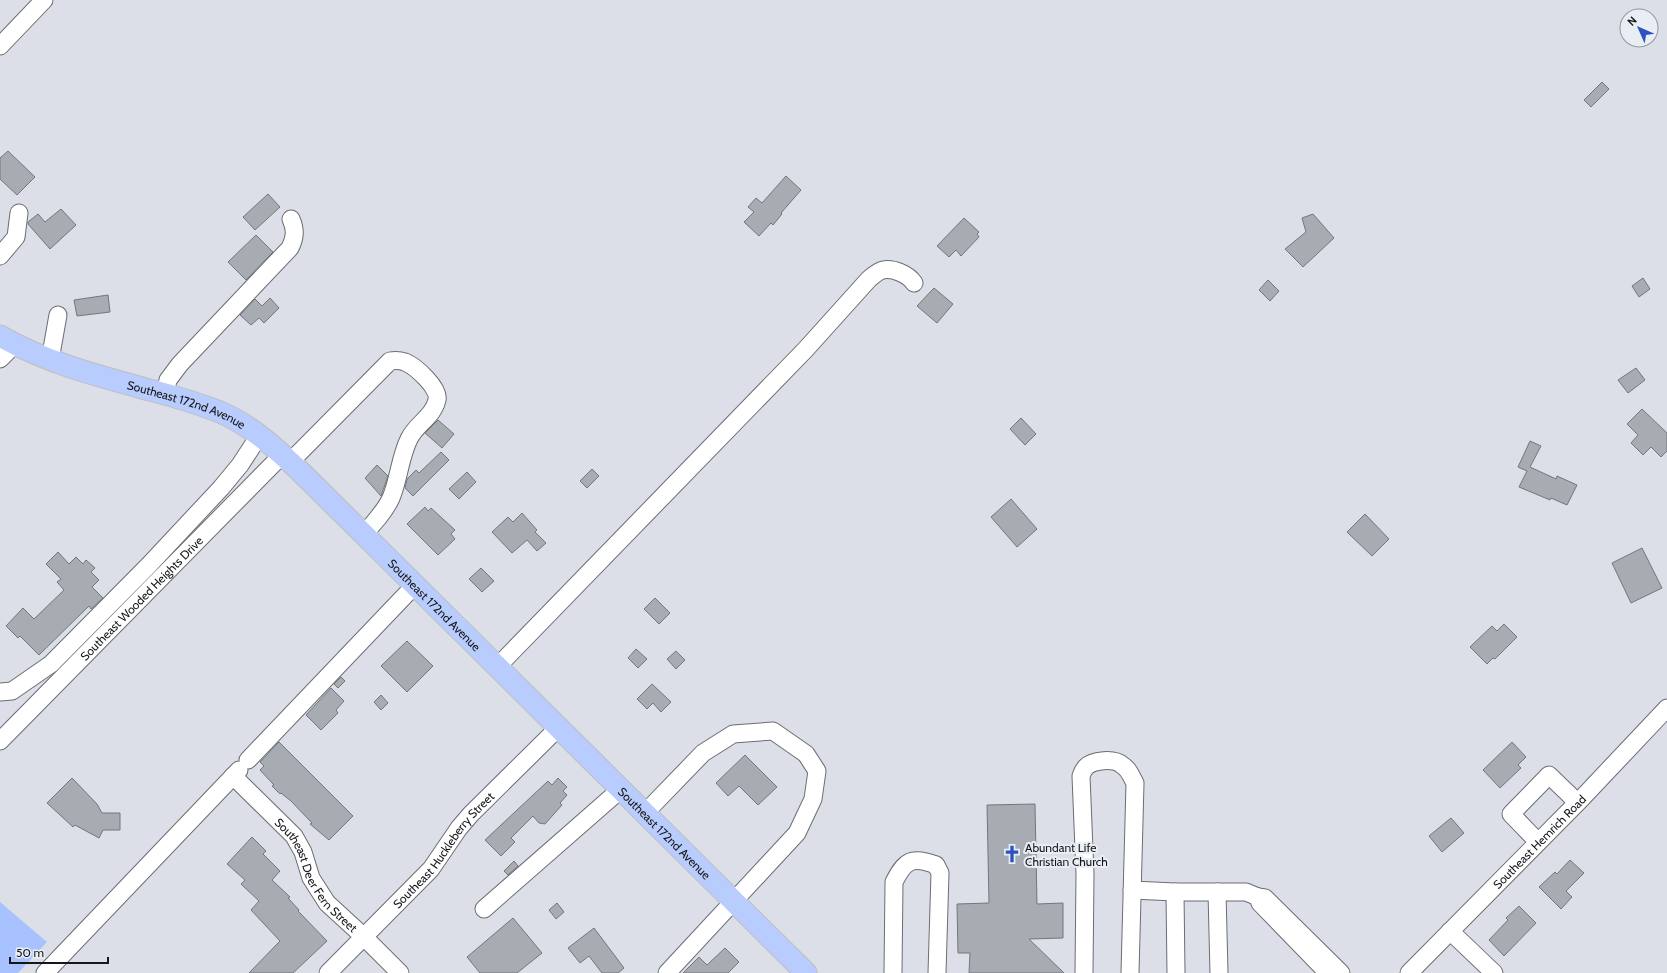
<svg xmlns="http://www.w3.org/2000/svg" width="1667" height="973" font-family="Cabin,sans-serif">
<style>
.green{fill:#a8c2ff}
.building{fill:#a7abb2;stroke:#73767d}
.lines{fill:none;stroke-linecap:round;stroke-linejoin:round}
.minor-casing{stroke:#6a6d74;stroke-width:19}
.major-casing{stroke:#bebebf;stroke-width:23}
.minor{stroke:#fff;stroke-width:17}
.major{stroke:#b8cdfd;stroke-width:21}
.labels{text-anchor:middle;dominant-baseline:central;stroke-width:4;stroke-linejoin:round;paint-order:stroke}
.street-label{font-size:12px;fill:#16171a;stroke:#e9edf4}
.poi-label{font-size:12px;fill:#16171a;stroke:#e9edf4;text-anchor:start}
</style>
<rect width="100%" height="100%" fill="#dcdfe7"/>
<polygon class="green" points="0,902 47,942 18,973 0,973"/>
<g class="building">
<polygon points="1602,82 1609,89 1591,107 1584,100"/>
<polygon points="8,151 35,177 17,195 0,179 0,158"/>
<polygon points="786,176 801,190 781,213 782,214 773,225 771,223 759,236 744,222 754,212 748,207 756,198 762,203"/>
<polygon points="268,194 280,207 255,230 243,217"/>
<polygon points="61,209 76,225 50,249 28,224 28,222 38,214 45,222"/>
<polygon points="1313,214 1334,238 1303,267 1285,249 1306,232 1302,218"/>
<polygon points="964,218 979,232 977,234 979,237 961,256 956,250 949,257 937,246"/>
<polygon points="256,235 273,252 246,280 228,262"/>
<polygon points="1643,278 1650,289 1639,297 1632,286"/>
<polygon points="1268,280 1279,291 1270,301 1259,290"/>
<polygon points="934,288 953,304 937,323 917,306"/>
<polygon points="108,295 110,312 77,316 74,300"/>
<polygon points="270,298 279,308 264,323 259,318 251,325 240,315 255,299 262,306"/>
<polygon points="1636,368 1645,380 1628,393 1618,380"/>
<polygon points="1642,409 1667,433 1667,451 1661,457 1651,447 1643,455 1631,443 1638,435 1627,424"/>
<polygon points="1021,418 1036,434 1025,445 1010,429"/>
<polygon points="438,420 454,434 442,448 425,433"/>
<polygon points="1530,441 1541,446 1530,467 1556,479 1557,476 1577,485 1567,505 1551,498 1550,500 1519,487 1527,471 1518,467"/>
<polygon points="441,452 449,460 413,496 405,488 407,479 416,470 419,473"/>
<polygon points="377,465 388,476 381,496 365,478"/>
<polygon points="592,469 599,476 587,488 580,481"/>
<polygon points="467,472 476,482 459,499 449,489"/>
<polygon points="1011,499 1037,529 1017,547 991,517"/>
<polygon points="425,507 428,511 431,508 455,530 451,534 455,539 438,555 407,524"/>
<polygon points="522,513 537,530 535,532 546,543 537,551 527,540 512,553 492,532 508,517 513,522"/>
<polygon points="1365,514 1389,539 1372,556 1347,532"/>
<polygon points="1642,548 1662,588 1631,603 1612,563"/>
<polygon points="58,552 69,564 76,557 83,564 86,560 95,568 91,572 99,580 92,587 103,598 91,609 89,606 39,655 20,636 18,638 6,626 23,608 34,619 64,590 57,582 61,579 46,564"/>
<polygon points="481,568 494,581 482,592 469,579"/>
<polygon points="655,598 670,613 659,624 644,609"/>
<polygon points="1504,624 1517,637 1495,659 1493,658 1487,664 1470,647 1492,626 1497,631"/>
<polygon points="407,641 433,666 407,692 381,666"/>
<polygon points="636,649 647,659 638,668 628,658"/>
<polygon points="676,651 685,660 676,669 667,659"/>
<polygon points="341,677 345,681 338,688 334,684"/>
<polygon points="652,684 671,702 661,712 653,703 647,709 637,699"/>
<polygon points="331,688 344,701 336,710 338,713 321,730 306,715"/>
<polygon points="381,695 388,703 381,710 374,702"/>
<polygon points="279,742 353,816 329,840 310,824 312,823 291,801 281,793 280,794 272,786 274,785 260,770 264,766 260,762"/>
<polygon points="1512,742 1526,757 1518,765 1521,768 1500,788 1483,770"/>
<polygon points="745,755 777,787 758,805 739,786 728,796 716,783"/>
<polygon points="72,778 97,804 102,813 120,813 120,830 103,830 99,838 75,825 73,827 47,803"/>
<polygon points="558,778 567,787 563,791 567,795 560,803 562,805 545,824 539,823 533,816 511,838 515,842 501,856 485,840 548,781 552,785"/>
<polygon points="1035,804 1037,904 1063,903 1063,938 1029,939 1064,973 969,973 970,953 958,953 957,904 989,903 987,805"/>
<polygon points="1451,818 1464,833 1442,852 1429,836"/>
<polygon points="252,837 266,851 263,854 280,871 272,880 290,897 288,898 299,910 298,911 327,941 293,973 249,973 280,941 251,910 259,901 241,884 245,880 227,864"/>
<polygon points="1570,860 1584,873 1566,891 1572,897 1561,909 1539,887 1555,872 1557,874"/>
<polygon points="514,861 518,866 508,875 504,871"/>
<polygon points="557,903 564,912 556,919 549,910"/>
<polygon points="1519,906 1536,923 1504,956 1489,940 1508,920 1506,918"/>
<polygon points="513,918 542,953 517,973 480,973 467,957"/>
<polygon points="594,928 624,968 618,973 602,973 589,956 580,963 568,948"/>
<polygon points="725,948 739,962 728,973 683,973 699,957 707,965"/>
</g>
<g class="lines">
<g class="minor-casing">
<g id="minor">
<polyline points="0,46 44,0"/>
<polyline points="0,256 16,237 19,213"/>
<polyline points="0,359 15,344"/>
<polyline points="50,360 58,315"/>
<path d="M 165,394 L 168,380 L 180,364 L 290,248 C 295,238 296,230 291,219"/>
<path d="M 290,462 L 390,361 C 396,360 399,360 405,362 C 415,366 440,388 437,400 C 433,417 416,424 409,439 C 400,457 399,479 391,498 C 385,511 374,523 364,534"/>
<path d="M 498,666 L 806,349 L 869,279 C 873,276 878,271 883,270 C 893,268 908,274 914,283"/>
<polyline points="0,692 12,691 51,664 149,565 221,488 240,465 259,436"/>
<path id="s1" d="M 0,741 L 282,455"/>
<polyline points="248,760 415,585"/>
<path id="s2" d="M 233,776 L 294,836 L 303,852 L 311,878 L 327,903 L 363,936 L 400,973"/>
<polyline points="645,813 703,753 733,734 773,731 806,754 817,771 813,799 797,833 667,973"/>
<polyline points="1538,842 1511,814 1549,775 1577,802"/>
<polyline points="1132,890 1175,892 1217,892"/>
<polyline points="1175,892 1176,973"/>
<polyline points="484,909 621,789"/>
<polyline points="1450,931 1494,973"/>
<polyline points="45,973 239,770"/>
<path id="s3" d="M 328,973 L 431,869 L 459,828 L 471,814 L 559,727"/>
<path d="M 893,973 L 894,882 C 905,860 912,856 936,865 L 940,873 L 937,973"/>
<path d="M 1084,973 L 1085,874 L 1081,776 C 1082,773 1084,769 1086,767 C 1093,760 1114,758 1122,765 C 1129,769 1131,776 1135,783 L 1130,973"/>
<polyline points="1219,973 1217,892 1246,892 1258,897"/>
<polyline points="1328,973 1260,903 1258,897 1265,898 1341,973"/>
<path id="s4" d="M 1409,973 L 1583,797 L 1667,708"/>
</g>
</g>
<g class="major-casing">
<g id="major">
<path id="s5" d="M 0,336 C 47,363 98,376 150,390 C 173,396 197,403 220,412 C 255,427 283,455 310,481 L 806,973"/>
</g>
</g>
<use href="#minor" class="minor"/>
<use href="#major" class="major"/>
</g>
<defs>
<g id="church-bare" transform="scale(1.38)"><path d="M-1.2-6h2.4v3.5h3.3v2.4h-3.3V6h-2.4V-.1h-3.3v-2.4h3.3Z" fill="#2d51c0" stroke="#e9edf4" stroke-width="2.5" paint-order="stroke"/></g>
</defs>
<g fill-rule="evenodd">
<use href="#church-bare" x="1012" y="854"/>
</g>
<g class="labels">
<g class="street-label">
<text stroke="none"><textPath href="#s5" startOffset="199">Southeast 172nd Avenue</textPath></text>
<text stroke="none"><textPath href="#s1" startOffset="201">Southeast Wooded Heights Drive</textPath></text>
<text stroke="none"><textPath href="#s5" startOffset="523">Southeast 172nd Avenue</textPath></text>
<text stroke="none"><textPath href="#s5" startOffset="847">Southeast 172nd Avenue</textPath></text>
<text stroke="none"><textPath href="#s4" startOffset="185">Southeast Hemrich Road</textPath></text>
<text stroke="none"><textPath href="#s3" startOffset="169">Southeast Huckleberry Street</textPath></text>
<text stroke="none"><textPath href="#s2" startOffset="131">Southeast Deer Fern Street</textPath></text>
</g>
<g class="poi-label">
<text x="1025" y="847">Abundant Life<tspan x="1025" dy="14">Christian Church</tspan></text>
</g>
</g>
<g transform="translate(1639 28) rotate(315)"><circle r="19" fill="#e9edf4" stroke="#95979d"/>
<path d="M0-3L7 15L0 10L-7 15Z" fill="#2d51c0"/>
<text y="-6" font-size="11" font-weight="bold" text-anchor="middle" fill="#16171a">N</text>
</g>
<path d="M10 957v6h98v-6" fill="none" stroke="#16171a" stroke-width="2"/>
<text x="16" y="957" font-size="12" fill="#16171a" stroke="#e9edf4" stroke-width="3" paint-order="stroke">50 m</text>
</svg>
